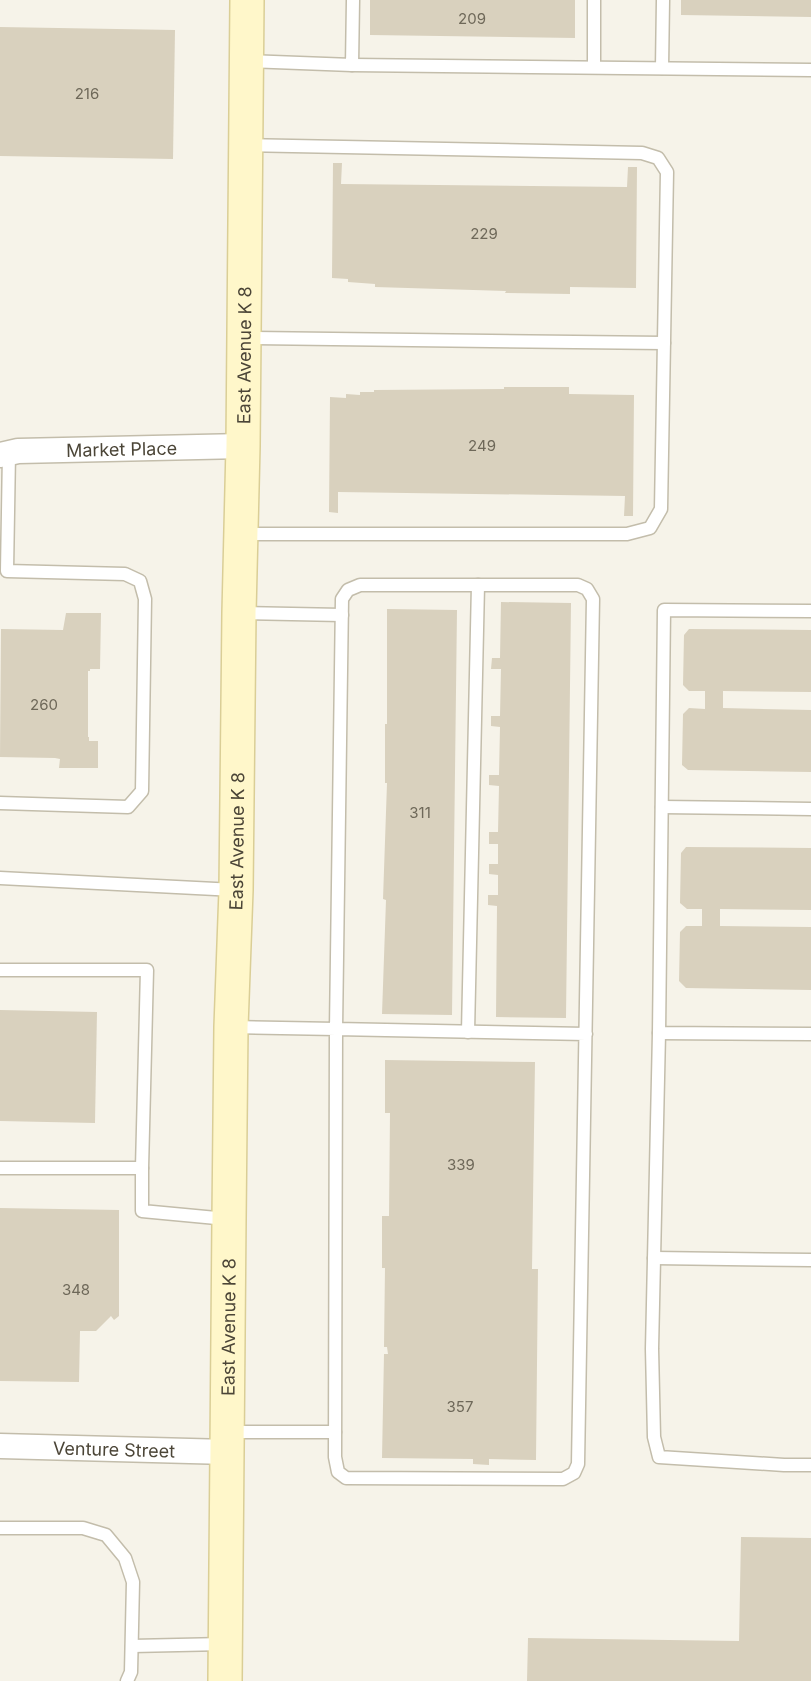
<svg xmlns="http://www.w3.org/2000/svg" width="811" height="1681" font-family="Inter,sans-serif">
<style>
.building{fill:#d9d1be}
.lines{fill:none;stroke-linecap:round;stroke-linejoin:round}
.lane-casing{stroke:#c3bdab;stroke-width:15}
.street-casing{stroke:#c3bdab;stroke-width:27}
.secondary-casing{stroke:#dace96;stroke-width:36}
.lane{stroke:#fff;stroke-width:12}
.street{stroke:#fff;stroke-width:24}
.secondary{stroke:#fff7ca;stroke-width:33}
.labels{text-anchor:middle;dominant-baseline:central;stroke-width:5;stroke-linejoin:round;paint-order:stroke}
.number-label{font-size:15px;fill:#6e6859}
.street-label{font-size:18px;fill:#4b4537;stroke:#fff}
</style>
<rect width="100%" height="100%" fill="#f6f3e9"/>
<g class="building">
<polygon points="370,0 575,0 575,38 370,35"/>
<polygon points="681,0 811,0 811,17 681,15"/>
<polygon points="0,27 175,30 173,159 0,156"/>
<polygon points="333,163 342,163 341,184 627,187 628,167 637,167 636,288 570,287 570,294 505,293 506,291 375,287 375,284 348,282 348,279 332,278"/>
<polygon points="504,387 569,387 569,394 634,395 633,516 624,516 625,496 338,492 338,513 329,512 330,397 346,398 346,394 360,395 360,392 374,392 374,390 504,389"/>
<polygon points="501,602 571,603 566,1018 496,1017 497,906 488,905 488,895 498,895 498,875 489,874 489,864 498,864 498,844 489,844 489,832 498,832 499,786 489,785 489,775 499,775 500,727 491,726 491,716 500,716 501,669 491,669 492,658 500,658"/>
<polygon points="387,609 457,610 452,1015 382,1014 386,900 383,899 387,783 385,783 385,724 387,724"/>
<polygon points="66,613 101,613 100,669 90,669 90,671 88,671 88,737 89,737 89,741 98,741 98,768 59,768 60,759 55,758 0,757 1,629 63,630"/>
<polygon points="689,629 811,630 811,692 723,691 723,708 811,710 811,772 688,770 682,765 683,714 689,708 705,709 705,691 689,691 683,685 684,635"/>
<polygon points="686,847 811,848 811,910 720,909 720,926 811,927 811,990 686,988 679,981 680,932 686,926 702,926 702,909 687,909 680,903 681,853"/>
<polygon points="0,1010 97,1012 95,1123 0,1121"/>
<polygon points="385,1060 535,1062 532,1269 538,1269 536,1460 489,1459 489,1465 473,1464 473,1459 382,1458 384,1354 388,1354 387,1347 384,1347 385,1268 382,1268 382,1216 389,1216 390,1113 385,1113"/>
<polygon points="0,1208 119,1210 119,1316 114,1320 111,1316 96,1331 80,1331 79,1382 0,1381"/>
<polygon points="741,1537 811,1538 811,1681 527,1681 528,1638 739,1641"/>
</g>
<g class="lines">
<g class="lane-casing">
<g id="lane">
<polyline points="247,61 352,65 353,0"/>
<polyline points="352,65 811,70"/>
<polyline points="594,67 594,0"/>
<polyline points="662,68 663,0"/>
<polyline points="245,338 664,343"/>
<polyline points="241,534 627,534 650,528 661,509 667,172 658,158 642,153 246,145"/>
<polyline points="811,611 664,610 659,1033 811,1034"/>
<polyline points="241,613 342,615"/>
<polyline points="0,803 128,807 142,791 145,599 140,581 125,574 7,571 9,453"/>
<polyline points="662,807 811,809"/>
<polyline points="0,878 235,890"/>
<polyline points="0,970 147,970 142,1168 0,1168"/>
<polyline points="233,1027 336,1029 342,599 348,590 360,585 578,585 587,589 593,599 578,1464 574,1473 563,1479 346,1478 338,1472 335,1457 336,1029 586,1034"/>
<polyline points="468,1032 478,585"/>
<polyline points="659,1033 652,1349 654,1437 659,1457 784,1465 811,1465"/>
<polyline points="142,1168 142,1211 227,1219"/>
<polyline points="654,1258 811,1260"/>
<polyline points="228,1432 335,1432"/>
<polyline points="0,1528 83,1528 106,1535 125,1558 133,1582 131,1672 127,1681"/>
<polyline points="132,1646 224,1644"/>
</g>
</g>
<g class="street-casing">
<g id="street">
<path id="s1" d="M 0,455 L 18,451 L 243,446"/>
<path id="s2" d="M 0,1446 L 228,1452"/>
</g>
</g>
<g class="secondary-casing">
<g id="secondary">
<path id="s3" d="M 225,1681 L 229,1219 L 231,1027 L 236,890 L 239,613 L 243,446 L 247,0"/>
</g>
</g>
<use href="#lane" class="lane"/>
<use href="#street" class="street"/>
<use href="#secondary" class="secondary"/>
</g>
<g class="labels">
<g class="number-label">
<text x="472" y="18">209</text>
<text x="87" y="93">216</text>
<text x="484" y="233">229</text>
<text x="482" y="445">249</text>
<text x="44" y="704">260</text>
<text x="420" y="812">311</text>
<text x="461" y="1164">339</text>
<text x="76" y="1289">348</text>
<text x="460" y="1406">357</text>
</g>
<g class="street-label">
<text stroke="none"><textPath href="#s3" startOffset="1326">East Avenue K 8</textPath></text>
<text stroke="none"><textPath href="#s1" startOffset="122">Market Place</textPath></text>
<text stroke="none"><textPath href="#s3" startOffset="840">East Avenue K 8</textPath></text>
<text stroke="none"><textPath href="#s3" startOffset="354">East Avenue K 8</textPath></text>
<text stroke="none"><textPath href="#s2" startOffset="114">Venture Street</textPath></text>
</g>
</g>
</svg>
